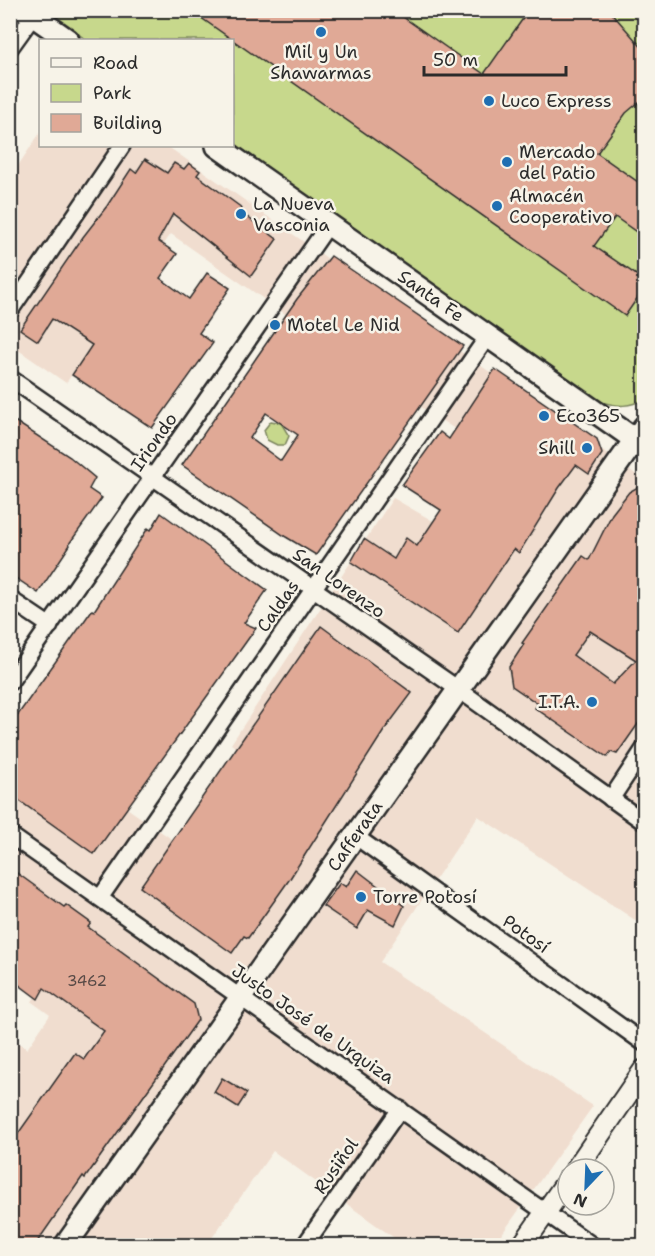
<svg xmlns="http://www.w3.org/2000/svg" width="655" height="1256" font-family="'Shantell Sans',sans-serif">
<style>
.built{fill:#f0ddcf}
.green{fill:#c7d88c;stroke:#79825c;stroke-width:1.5}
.building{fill:#e0a996;stroke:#2b2b2b;stroke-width:1.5;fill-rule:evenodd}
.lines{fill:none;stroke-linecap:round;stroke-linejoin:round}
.minor-casing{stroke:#2b2b2b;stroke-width:20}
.tertiary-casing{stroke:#2b2b2b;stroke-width:24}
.secondary-casing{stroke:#2b2b2b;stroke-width:26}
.minor{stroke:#f7f3e8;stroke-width:15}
.tertiary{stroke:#f7f3e8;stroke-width:20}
.secondary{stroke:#f7f3e8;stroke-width:21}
.poi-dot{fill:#1f6fb2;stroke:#f7f3e8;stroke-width:2}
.labels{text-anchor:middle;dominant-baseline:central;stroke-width:5;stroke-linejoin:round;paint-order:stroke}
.number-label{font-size:15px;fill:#584a46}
.poi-label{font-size:18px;fill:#2b2b2b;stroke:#f7f3e8;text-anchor:start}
.street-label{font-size:18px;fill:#2b2b2b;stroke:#f7f3e8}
</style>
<rect width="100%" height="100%" fill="#f7f3e8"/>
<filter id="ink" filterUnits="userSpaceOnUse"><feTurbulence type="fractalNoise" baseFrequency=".0167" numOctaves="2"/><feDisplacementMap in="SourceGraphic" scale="12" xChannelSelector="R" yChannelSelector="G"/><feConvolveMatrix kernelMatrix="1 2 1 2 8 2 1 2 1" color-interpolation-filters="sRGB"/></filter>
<g filter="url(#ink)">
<polygon class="built" points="40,133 40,146 167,146 644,480 644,926 478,816 380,962 593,1106 494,1245 404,1245 273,1151 207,1245 10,1245 11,1037 27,1049 50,1015 32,1002 35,996 11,978 11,728 189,851 273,773 231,744 393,498 452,532 502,460 365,370 171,234 66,383 11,345 11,176"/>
<g class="green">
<path d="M 44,11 L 644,11 L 644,399 C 630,407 618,407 602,402 L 233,143 L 232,40 L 87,40 Z"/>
<polygon points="271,421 281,423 289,436 285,445 277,445 267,440 264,430"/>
</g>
<g class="building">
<polygon points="190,10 393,10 484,74 529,10 609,10 645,51 645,97 626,113 597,153 645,187 645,238 615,217 594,246 645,281 645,287 625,316"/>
<polygon points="145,159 167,173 174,163 184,169 189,163 200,171 197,175 242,208 239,211 277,239 251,276 173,214 158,241 177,254 160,278 189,299 207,273 230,288 199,333 213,343 152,428 72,375 92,345 52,319 38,341 20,329 83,237 107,206 131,169 136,173"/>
<path d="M 331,256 L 463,346 L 316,555 L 286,537 L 182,465 L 297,299 ZM 266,413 L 298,435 L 281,461 L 250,438 Z"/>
<polygon points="495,369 597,439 602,454 589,474 576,465 559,488 519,553 514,549 458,633 351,562 364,539 394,559 406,538 417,546 441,510 402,485 440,432 449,439"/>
<polygon points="10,418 70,457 95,478 89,489 102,498 69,544 70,545 38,593 10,574"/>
<path d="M 645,483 L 645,714 L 617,754 L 611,752 L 607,757 L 535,708 L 538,704 L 512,686 L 509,667 L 524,644 L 522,643 L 583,556 L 589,560 L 612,514 L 629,492 ZM 590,631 L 636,660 L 613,684 L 573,655 Z"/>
<polygon points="161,513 267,590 244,623 256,628 94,854 10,794 10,726 92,610 94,611 148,528 151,530"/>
<polygon points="321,626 412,693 385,729 289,880 248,938 244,936 232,953 140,887"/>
<polygon points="10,868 64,907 66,905 91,923 88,927 194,1004 198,1020 85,1178 83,1176 35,1245 10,1245 10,1145 75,1053 84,1059 104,1031 44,988 38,999 10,978"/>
<polygon points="357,870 404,906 395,925 368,910 357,929 323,906 340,883 346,887"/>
<polygon points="222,1078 247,1093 238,1107 214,1092"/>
</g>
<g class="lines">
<g class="minor-casing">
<g id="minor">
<polyline points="10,48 33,16"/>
<polyline points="10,311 122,146"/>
<polyline points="10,378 458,689 644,822"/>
<polyline points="10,599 50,626"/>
<polyline points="10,682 329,224"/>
<polyline points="611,799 644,749"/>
<polyline points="10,835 593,1246"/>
<polyline points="355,836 644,1043"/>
<polyline points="100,898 488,336"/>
<polyline points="304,1246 400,1109"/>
</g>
</g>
<g class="tertiary-casing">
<g id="tertiary">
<polyline points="576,1169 644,1070"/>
<polyline points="522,1246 568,1180"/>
</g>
</g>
<g class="secondary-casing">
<g id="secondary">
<polyline points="25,10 68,40"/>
<polyline points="217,146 644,446"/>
<polyline points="65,1246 644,427"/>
</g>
</g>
<use href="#minor" class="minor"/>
<use href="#tertiary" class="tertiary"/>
<use href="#secondary" class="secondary"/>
</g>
</g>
<g class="poi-dot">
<circle cx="321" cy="32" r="6"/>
<circle cx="489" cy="101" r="6"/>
<circle cx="507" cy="162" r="6"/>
<circle cx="497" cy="206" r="6"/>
<circle cx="241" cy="214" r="6"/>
<circle cx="275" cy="325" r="6"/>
<circle cx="544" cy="416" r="6"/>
<circle cx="587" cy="448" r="6"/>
<circle cx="592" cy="702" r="6"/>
<circle cx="361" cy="897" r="6"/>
</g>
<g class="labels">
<g class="number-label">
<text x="87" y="981">3462</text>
</g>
<g class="poi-label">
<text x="321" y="52" text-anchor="middle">Mil y Un<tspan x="321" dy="21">Shawarmas</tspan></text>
<text x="501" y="101">Luco Express</text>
<text x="519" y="152">Mercado<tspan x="519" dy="21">del Patio</tspan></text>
<text x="509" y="196">Almacén<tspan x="509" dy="21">Cooperativo</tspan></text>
<text x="253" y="204">La Nueva<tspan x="253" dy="21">Vasconia</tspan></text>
<text x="287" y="325">Motel Le Nid</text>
<text x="556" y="416">Eco365</text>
<text x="575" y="448" text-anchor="end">Shill</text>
<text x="580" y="702" text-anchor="end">I.T.A.</text>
<text x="373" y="897">Torre Potosí</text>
</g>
<g class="street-label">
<text transform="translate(431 296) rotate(35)">Santa Fe</text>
<text transform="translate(154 442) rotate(-55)">Iriondo</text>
<text transform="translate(339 583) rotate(35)">San Lorenzo</text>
<text transform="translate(278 606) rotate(-55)">Caldas</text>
<text transform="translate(355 836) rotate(-55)">Cafferata</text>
<text transform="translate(526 934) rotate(35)">Potosí</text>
<text transform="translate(313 1024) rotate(35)">Justo José de Urquiza</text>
<text transform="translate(336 1166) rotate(-55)">Rusiñol</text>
</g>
</g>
<rect width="655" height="1256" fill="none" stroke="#f7f3e8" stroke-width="36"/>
<rect x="18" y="18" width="619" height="1220" fill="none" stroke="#2b2b2b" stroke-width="2" filter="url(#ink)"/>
<rect x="39" y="39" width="195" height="108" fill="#f7f3e8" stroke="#a5a39c" stroke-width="1.5"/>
<rect x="51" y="58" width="30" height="9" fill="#f7f3e8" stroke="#a5a39c" stroke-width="1.5"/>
<text x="93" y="69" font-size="18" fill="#2b2b2b">Road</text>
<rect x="51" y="84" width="30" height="18" fill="#c7d88c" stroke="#a5a39c" stroke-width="1.5"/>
<text x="93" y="99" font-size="18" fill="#2b2b2b">Park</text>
<rect x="51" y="114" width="30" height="18" fill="#e0a996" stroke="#a5a39c" stroke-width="1.5"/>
<text x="93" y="129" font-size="18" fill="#2b2b2b">Building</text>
<g transform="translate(586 1187) rotate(203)"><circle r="28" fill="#f7f3e8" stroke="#a5a39c" stroke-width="1.5"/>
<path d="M0-4.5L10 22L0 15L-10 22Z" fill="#1f6fb2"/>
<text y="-9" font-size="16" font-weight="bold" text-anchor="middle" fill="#2b2b2b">N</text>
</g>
<path d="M424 66v9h142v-9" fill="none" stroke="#2b2b2b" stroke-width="3"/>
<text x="433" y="66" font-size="18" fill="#2b2b2b" stroke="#f7f3e8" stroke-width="4.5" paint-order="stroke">50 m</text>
</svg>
